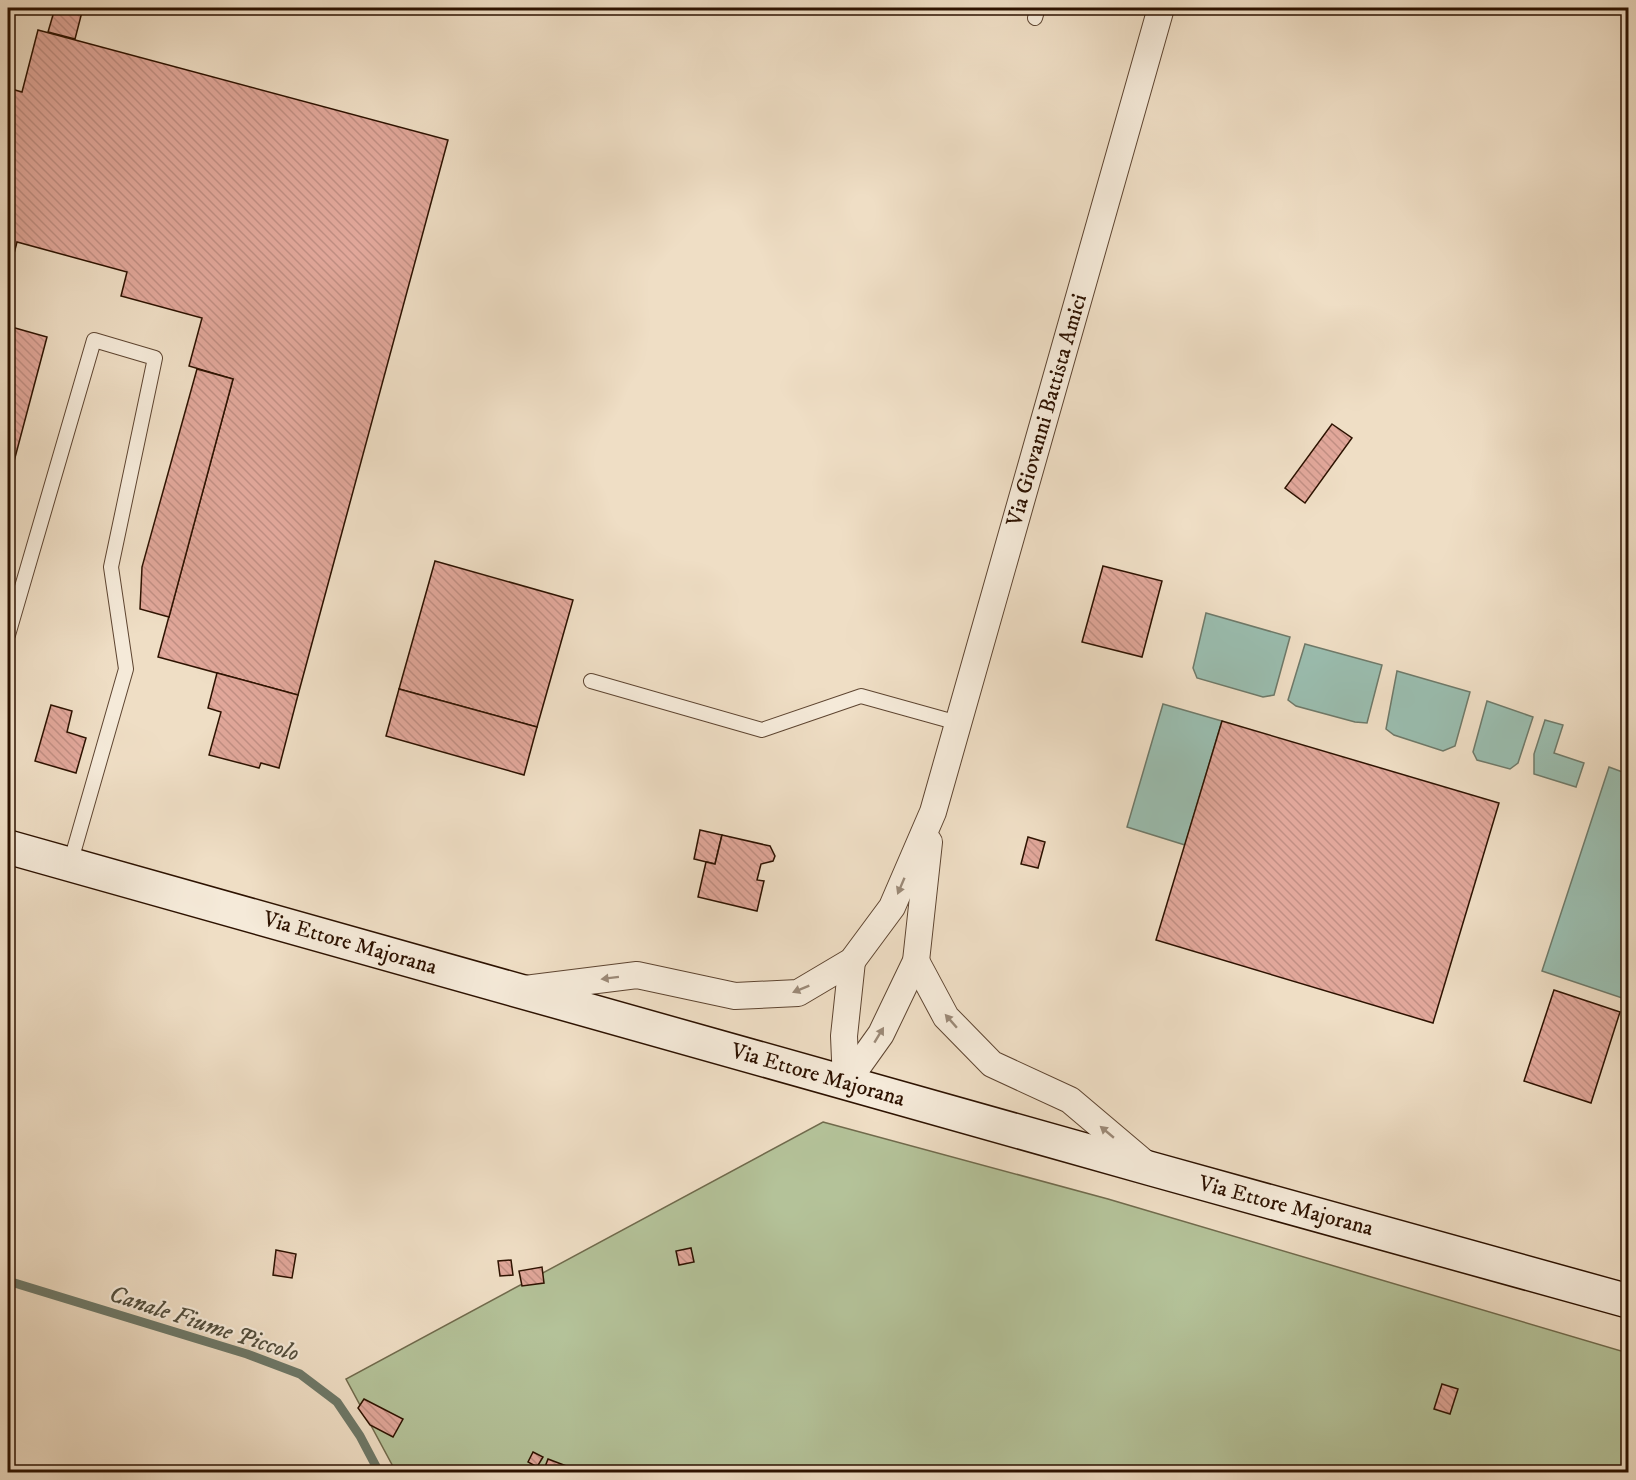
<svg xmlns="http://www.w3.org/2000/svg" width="1636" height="1480" font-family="'IM FELL DW Pica',serif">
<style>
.grass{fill:#b4c299;stroke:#706a4c;stroke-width:1.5}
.water{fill:#9abdaf;stroke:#6e7969;stroke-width:1.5}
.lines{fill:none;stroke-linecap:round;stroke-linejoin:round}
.stream{stroke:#6e7969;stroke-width:9}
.building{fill:url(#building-back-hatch);stroke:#2d1200;stroke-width:1.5}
.service-casing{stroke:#5e4531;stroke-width:16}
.minor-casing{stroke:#5e4531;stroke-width:28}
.secondary-casing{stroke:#2d1200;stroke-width:36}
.service{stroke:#f5ead9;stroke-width:14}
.minor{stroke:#f5ead9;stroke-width:26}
.secondary{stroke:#f5ead9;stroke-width:33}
.oneway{fill:#9b8977}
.labels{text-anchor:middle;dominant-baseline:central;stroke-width:4.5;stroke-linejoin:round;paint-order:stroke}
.street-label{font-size:22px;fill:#2d1200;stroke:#f5ead9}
.water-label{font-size:24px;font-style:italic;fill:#534e3d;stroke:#f5ead9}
</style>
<defs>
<pattern id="building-back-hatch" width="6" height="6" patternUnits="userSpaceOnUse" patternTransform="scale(1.5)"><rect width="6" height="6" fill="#e1a79a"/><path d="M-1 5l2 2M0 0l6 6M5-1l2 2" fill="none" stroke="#c18f83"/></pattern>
</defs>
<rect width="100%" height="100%" fill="#efdec5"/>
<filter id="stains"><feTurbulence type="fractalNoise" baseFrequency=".00333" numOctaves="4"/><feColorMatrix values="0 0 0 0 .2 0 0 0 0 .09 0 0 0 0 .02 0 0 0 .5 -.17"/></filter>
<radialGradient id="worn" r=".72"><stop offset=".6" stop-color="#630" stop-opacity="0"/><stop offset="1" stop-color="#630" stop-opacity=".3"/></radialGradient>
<polygon class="grass" points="823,1122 1108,1199 1628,1353 1628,1472 396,1472 346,1379"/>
<g class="water">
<polygon points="1206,613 1290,637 1274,695 1263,697 1197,678 1193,668"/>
<polygon points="1305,644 1382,665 1367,723 1355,722 1296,706 1288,700"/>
<polygon points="1397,671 1470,692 1455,746 1443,751 1394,735 1386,729"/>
<polygon points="1487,701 1533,717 1518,763 1510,769 1477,760 1473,752"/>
<polygon points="1163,704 1222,721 1185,845 1127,827"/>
<polygon points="1545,720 1563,725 1554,753 1584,763 1576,787 1534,774 1534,754"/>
<polygon points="1609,767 1628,774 1628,1000 1542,971"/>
</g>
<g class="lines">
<polyline class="stream" points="8,1281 247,1354 300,1374 337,1402 360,1436 379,1472"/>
</g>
<g class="building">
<polygon points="55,8 83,8 75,39 48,32"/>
<polygon points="38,30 448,140 298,695 158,657 233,379 189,366 202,318 121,296 127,272 17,242 8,277 8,88 22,92"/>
<polygon points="8,326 47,337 8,484"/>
<polygon points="197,369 233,379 169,617 140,609 142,567"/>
<polygon points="1332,424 1352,438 1305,503 1285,488"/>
<polygon points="435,561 573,600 537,727 399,689"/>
<polygon points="1103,566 1162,581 1142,657 1082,642"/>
<polygon points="217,673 298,695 279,768 261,763 259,768 209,755 221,712 208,708"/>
<polygon points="399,689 537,727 524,775 386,736"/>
<polygon points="51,705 72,711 67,732 86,738 76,773 35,761"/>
<polygon points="1222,721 1499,803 1433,1023 1156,940"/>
<polygon points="700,830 722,835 715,864 694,859"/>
<polygon points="722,835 770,846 775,856 773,861 761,864 757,880 764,881 757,911 698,897 706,862 715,864"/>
<polygon points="1028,837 1045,842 1038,868 1021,864"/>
<polygon points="1554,990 1620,1012 1591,1103 1524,1081"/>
<polygon points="691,1248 694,1262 679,1265 676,1251"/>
<polygon points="276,1250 296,1254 292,1278 273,1275"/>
<polygon points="511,1260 513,1275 500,1276 498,1261"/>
<polygon points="542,1267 544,1283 522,1286 519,1271"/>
<polygon points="1442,1384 1458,1389 1450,1414 1434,1409"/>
<polygon points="364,1399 403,1419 393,1437 370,1425 358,1408"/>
<polygon points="533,1452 543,1457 537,1467 528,1462"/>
<polygon points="548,1459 569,1467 567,1472 543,1472"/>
</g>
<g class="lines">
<g class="service-casing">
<g id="service">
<polyline points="1035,18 1038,8"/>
<polyline points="8,635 94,340 155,358 111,567 126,669 70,864"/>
<polyline points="591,681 762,730 861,696 958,723"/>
</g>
</g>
<g class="minor-casing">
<g id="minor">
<polyline points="916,961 946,1017 992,1064 1070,1100 1148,1166"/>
<polyline points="525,989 637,975 735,996 798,993 852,961 892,907 933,812 1161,8"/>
<polyline points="846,1083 881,1034 916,961 929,842"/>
<polyline points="846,1083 844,1036 852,961"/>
</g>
</g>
<g class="secondary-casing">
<polyline id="secondary" points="8,847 1152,1169 1628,1301"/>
</g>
<use href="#service" class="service"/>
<use href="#minor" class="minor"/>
<use href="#secondary" class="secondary"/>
</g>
<defs><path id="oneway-solid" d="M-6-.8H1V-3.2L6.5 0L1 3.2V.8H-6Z" transform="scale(1.5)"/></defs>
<g class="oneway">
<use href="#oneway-solid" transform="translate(901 886) rotate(113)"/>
<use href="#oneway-solid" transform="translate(610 978) rotate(173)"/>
<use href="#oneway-solid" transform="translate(801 989) rotate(158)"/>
<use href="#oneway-solid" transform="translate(951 1021) rotate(-131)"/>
<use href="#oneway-solid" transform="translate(879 1035) rotate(-59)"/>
<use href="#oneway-solid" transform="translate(1107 1132) rotate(-140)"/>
</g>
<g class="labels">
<g class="street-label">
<text transform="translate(1047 410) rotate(-74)">Via Giovanni Battista Amici</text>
<text transform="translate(350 943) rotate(16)">Via Ettore Majorana</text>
<text transform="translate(818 1075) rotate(16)">Via Ettore Majorana</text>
<text transform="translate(1286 1206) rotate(15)">Via Ettore Majorana</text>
</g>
<g class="water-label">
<text transform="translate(204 1324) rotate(18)">Canale Fiume Piccolo</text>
</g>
</g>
<rect width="1636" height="1480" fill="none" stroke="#efdec5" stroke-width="30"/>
<rect x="9" y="9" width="1618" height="1462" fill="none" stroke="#2d1200" stroke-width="3"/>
<rect x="15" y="15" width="1606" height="1450" fill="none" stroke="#2d1200" stroke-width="1.5"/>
<rect width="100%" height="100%" filter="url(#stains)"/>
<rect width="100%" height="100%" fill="url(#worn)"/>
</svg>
